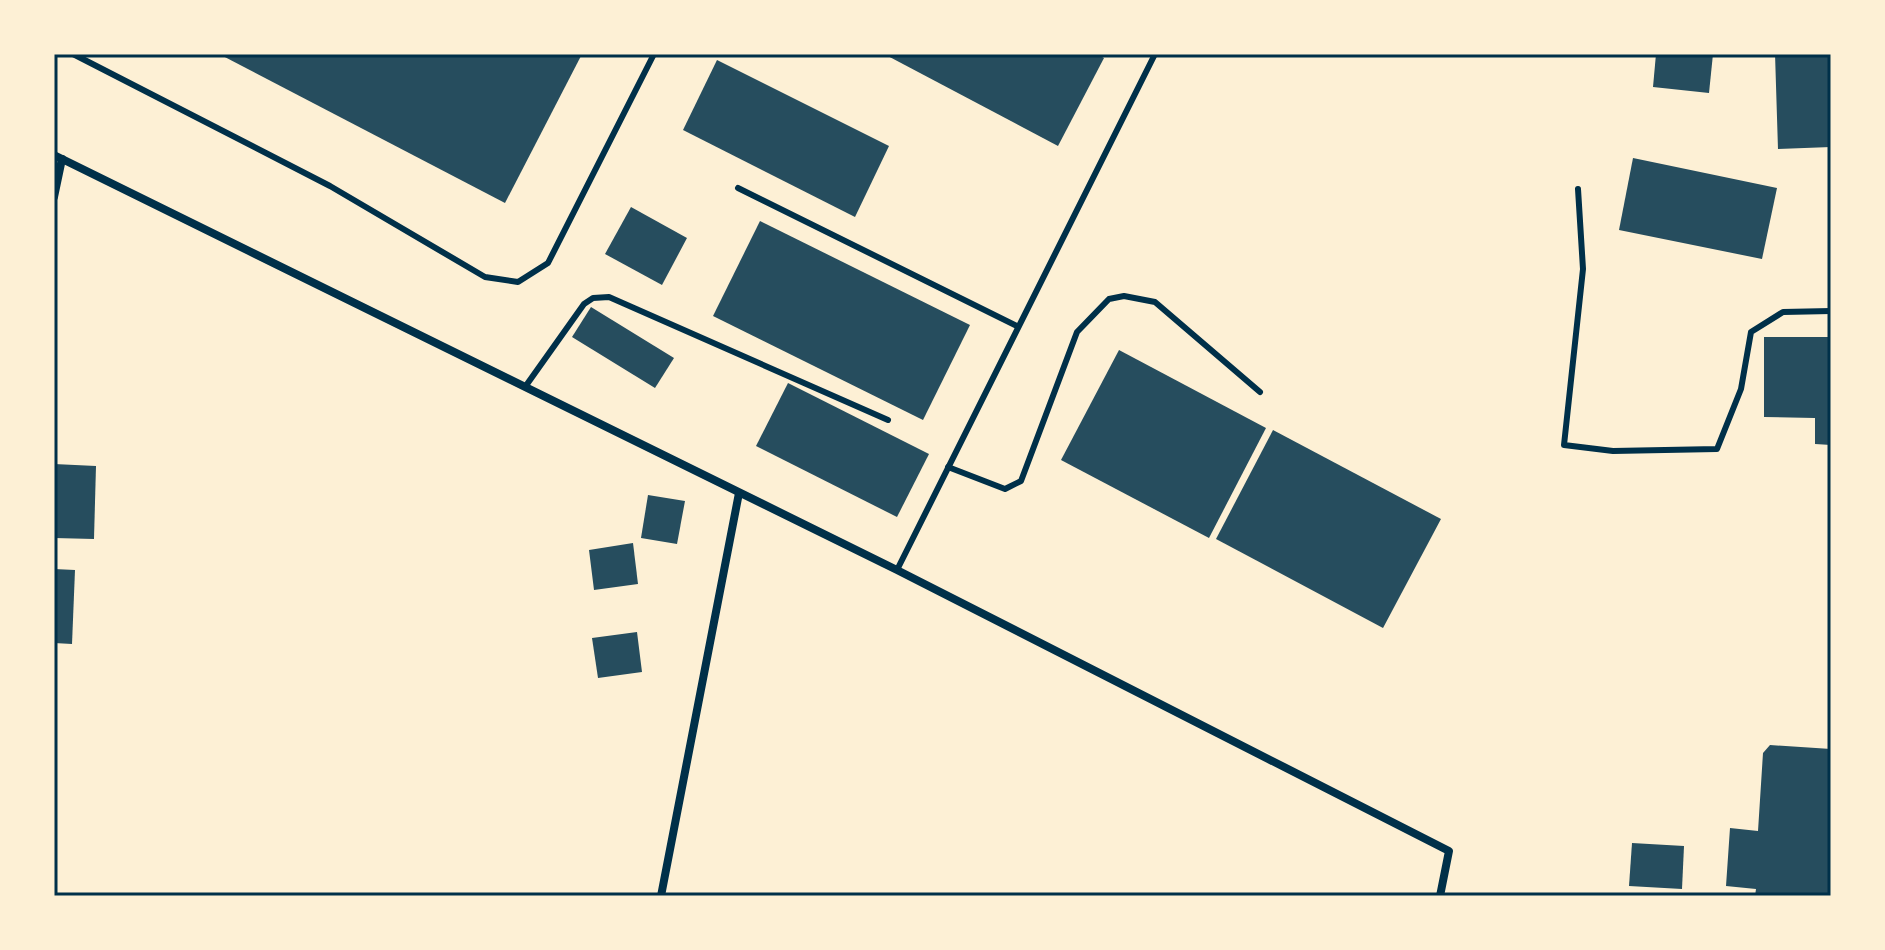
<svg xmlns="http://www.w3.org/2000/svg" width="1885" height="950" font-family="'Fira Sans Condensed',sans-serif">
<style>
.building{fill:#264d5e}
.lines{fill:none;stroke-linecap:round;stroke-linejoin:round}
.service{stroke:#003049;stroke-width:6}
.minor{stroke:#003049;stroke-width:8}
.neatline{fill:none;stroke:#003049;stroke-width:3}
</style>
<rect width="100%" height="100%" fill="#fdf0d5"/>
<g class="building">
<polygon points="219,54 582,54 505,203"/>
<polygon points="884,54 1097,54 1104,58 1058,146"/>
<polygon points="1656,54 1713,54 1709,93 1653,87"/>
<polygon points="1775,54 1831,54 1831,147 1778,149"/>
<polygon points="717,60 889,146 855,217 683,130"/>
<polygon points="1633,158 1777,188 1762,259 1619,230"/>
<polygon points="631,207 687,238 662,285 605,254"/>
<polygon points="760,221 970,325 923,420 713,316"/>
<polygon points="591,307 674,358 655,388 572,337"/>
<polygon points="1764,337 1831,337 1831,445 1815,444 1815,418 1764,417"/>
<polygon points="1119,350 1266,428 1209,538 1061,460"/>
<polygon points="788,383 929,454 897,517 756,446"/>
<polygon points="1273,430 1441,519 1383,628 1216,539"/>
<polygon points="54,464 96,466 94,539 54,538"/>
<polygon points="648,495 685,501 677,544 641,538"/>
<polygon points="633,543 638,584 594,590 589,550"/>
<polygon points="54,569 75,570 72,644 54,643"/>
<polygon points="637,632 642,672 598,678 592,638"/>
<polygon points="1770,745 1831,749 1831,896 1755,896 1756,889 1726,886 1730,828 1758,831 1763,753"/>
<polygon points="1632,843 1684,846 1682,889 1629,886"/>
</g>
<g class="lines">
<g class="service">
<polyline points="73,54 330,186 485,277 518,282 548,263 654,54"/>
<polyline points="738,188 1017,326"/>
<polyline points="1578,189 1583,269 1564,445 1613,451 1717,449 1741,389 1751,332 1783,312 1831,311"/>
<polyline points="525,387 584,304 593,298 609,297 888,420"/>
<polyline points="948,467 1005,489 1021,481 1077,332 1109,299 1124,296 1155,302 1260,392"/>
<polyline points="897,570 1155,54"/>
</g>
<g class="minor">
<polyline points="54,155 897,570 1449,851 1440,896"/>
<polyline points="54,197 62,159"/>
<polyline points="661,896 739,493"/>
</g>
</g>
<rect width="1885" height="950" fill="none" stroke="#fdf0d5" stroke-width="112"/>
<rect x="56" y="56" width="1773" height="838" class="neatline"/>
</svg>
